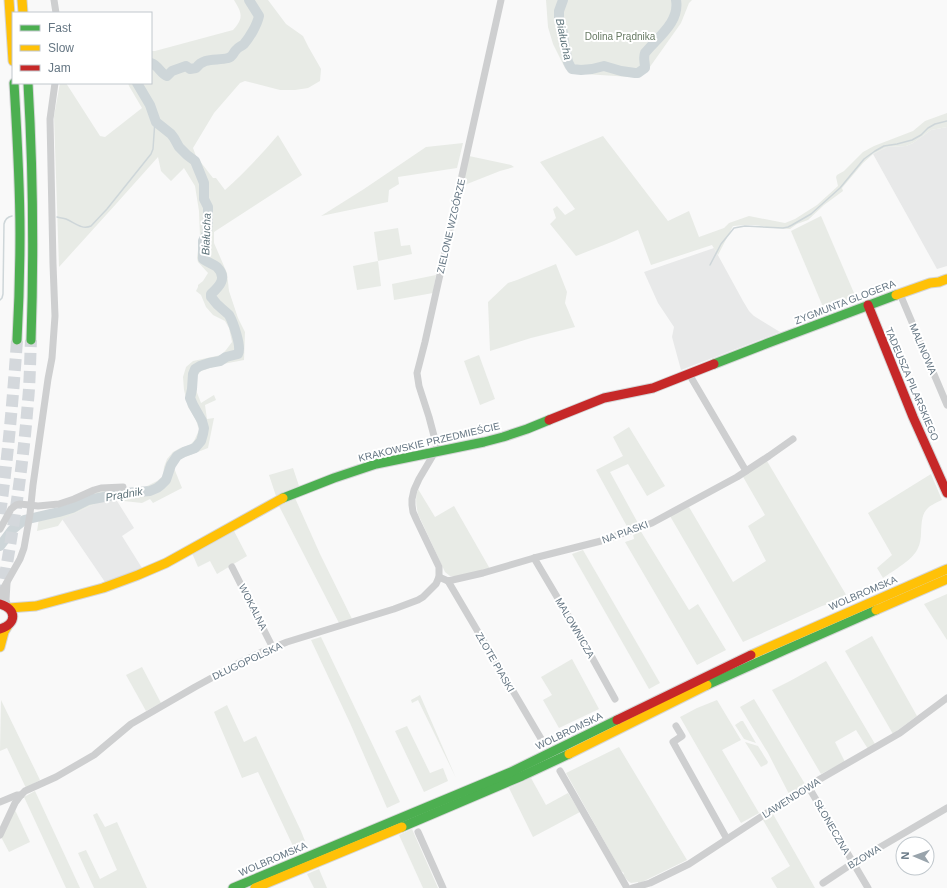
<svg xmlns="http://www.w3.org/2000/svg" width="947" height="888" font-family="Arial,sans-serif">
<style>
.built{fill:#e8e9e9}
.green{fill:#e8ebe6}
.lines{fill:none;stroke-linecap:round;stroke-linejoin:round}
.stream{stroke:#ced6d9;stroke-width:1.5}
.river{stroke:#ced6d9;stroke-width:10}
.highway-tunnel{stroke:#d4d8dc;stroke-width:12;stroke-dasharray:12 6;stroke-linecap:butt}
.fast-casing{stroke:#d5d6d7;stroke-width:11}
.slow-casing{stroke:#d5d6d7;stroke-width:11}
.jam-casing{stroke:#d5d6d7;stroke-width:11}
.street{stroke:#cecfd0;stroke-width:7}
.fast{stroke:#4caf50;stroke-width:9}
.slow{stroke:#ffc107;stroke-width:9}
.jam{stroke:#c62828;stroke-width:9}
.labels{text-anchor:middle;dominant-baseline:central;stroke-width:4;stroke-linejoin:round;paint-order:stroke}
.park-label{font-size:10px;fill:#687a64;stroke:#fff}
.street-label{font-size:10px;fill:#657683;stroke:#fff}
.water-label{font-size:11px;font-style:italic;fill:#60757c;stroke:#fff}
</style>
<rect width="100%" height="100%" fill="#f9f9f9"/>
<g class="built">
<polygon points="947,127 947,266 937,269 873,154 887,147 906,146 913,143 931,130"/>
<polygon points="714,248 743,301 749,311 754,316 780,332 681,370 672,337 674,327 658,303 644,272"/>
<polygon points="105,499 117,501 134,528 122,536 142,568 105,582 62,519"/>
</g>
<g class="green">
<path d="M 234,0 L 268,0 L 286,24 L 303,36 L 309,48 L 321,69 L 320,81 L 308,88 L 295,90 L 280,90 L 245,81 L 240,83 L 214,113 L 193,148 L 196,156 L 213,178 L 216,178 L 225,190 C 244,173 261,155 278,135 L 302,175 L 214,232 L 214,243 L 227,273 L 229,291 L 238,318 L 245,332 L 244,360 L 223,364 L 201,371 L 196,377 L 196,390 L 201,403 L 209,398 L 214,395 L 216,400 L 205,405 L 207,419 L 214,418 L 208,448 L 180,459 L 174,468 L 182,488 L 153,503 L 150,499 L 142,503 L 105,499 L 63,519 L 58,526 L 37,531 L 40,512 L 55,509 L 73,502 L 93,492 L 143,488 L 157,481 L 163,476 L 164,467 L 167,459 L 173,452 L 180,448 L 190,445 L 194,441 L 199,430 L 196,420 L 188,407 L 184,390 L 183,377 L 186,367 L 193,361 L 221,355 L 226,350 L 232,342 L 229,328 L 225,321 L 213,315 L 206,307 L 201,295 L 196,291 L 198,287 L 198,285 L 203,281 L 208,273 L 198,262 L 197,258 L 200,236 L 199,211 L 195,186 L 184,168 L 171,181 L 161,171 L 158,157 L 116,204 L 59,267 L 54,116 L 60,83 L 66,83 L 100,136 L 105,137 L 142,108 L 129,86 L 128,83 L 151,83 L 151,51 L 155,51 L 233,30 C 244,18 242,13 234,0 Z"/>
<polygon points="546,0 692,0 689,3 681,23 647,71 639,76 631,77 569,73 565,68 553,44 548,27"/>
<polygon points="947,113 947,127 931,130 913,143 906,146 887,147 873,154 863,163 842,188 843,191 824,205 808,220 797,224 790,229 773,228 755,225 746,225 733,226 718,255 712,245 651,265 638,230 614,241 576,256 550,224 556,218 553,209 557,206 565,215 575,209 540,162 603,136 668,221 689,211 699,237 724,228 729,223 749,216 785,223 795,219 817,205 838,186 836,177 837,175 844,171 863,152 874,146 913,131 925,121"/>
<polygon points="463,143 457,168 398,177 399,184 389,190 388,202 321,216 364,189 426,147"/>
<polygon points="469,156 511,165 514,167 500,171 462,186"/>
<polygon points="821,216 857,300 826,314 791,231"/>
<polygon points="398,228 401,246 410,245 412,254 378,261 381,286 357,290 353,266 378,261 374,232"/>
<polygon points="556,264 567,292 565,303 575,327 531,338 490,351 488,302 508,283 517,280"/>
<polygon points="436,275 433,293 394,300 392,284"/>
<polygon points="479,355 495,399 480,405 464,361"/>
<polygon points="629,427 665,486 647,496 628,464 610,472 639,525 629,530 596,470 623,456 613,437"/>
<polygon points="767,461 848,598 822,606 743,642 670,516 689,507 733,582 766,561 748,526 765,515 742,475"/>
<polygon points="293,468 299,486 276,496 269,475"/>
<path d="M 931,474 L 942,500 C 923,508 922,513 921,533 C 921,538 920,544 918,548 C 913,560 894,570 883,578 L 877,568 L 892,555 L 868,513 Z"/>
<path d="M 418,489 L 435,517 L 454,506 L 490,569 L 458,576 L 450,576 L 445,572 L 418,514 C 416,505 415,498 418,489 Z"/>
<polygon points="295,498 320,554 352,619 339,623 279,506"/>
<polygon points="640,530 689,610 698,604 726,650 697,665 625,542 634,539 633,534"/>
<polygon points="234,531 247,556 217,574 210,561 198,567 192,553"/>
<polygon points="583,550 660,683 649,689 572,554"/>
<polygon points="947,594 947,640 924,604"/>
<polygon points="872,636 917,716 893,734 845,651"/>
<polygon points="321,637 400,802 387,808 350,723 311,640"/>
<polygon points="572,659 599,709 559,728 543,700 552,695 541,677"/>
<polygon points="826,661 875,744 868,749 856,730 835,742 845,762 821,774 772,690 790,681"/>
<polygon points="142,667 161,703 146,711 126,675"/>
<polygon points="420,695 456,778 418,700 412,703 411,700"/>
<polygon points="754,699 805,784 789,794 768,753 740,707"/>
<polygon points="1,700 40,780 26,788 7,748 0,751"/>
<polygon points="717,700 741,740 722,750 759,813 741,823 680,717 697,708"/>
<polygon points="227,705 244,742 256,736 301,831 305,841 293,846 258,772 242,778 214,712"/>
<polygon points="741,721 743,721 756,743 744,739 735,725"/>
<polygon points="407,726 430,773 443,768 448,781 424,792 395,731"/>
<polygon points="745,742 758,746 768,762 767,764 761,767"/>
<polygon points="619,747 687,860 638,884 638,882 631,883 628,881 623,875 624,873 621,871 566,773"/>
<polygon points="531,778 546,805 568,793 580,812 533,837 509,788"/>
<polygon points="35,791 80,888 66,888 24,797"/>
<polygon points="15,810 30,842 9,852 1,837"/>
<polygon points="97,813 105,827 117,822 147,888 94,888 78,853 86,850 100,879 117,870 93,815"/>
<polygon points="773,814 815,888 777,888 771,878 790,866 763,820"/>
<polygon points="412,829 438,888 423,888 399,835"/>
<polygon points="319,869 327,888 314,888 307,874"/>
</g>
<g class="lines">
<g class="stream">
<path d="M 57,217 C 60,218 63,218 66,219 C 75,223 82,230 91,226 L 107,209 L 151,154 L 153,149 L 155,120"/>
<polyline points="710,265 721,244 734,228 745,226 783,228 788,227 792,225 811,214 840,188 864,159 875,151 884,146 897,144 912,140 921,135 928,128 935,124 947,121"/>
<path d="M 0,300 L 2,298 L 3,294 L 4,224 C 5,219 7,217 12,216"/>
</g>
<g class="river">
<path d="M 563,0 L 559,11 L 559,18 L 563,33 L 564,43 L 568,62 L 570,66 L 572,69 L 581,70 L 592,69 L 604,66 L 621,71 L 635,73 L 638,73 L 645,68 C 645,62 643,58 645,53 C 658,37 680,22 676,0"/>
<path d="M 151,63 C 158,65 161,74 167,76 L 172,71 L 186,66 L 190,69 L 196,68 C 204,57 216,61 228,58 C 233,57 233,53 236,50 C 238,47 242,46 244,44 C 250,37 257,25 259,16 L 249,0"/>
<path d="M 0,546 L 12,530 L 24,520 L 59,512 L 72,508 L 88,500 L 125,493 L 150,491 L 157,488 L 161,485 L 166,480 L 171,465 L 177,456 L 184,452 L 195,448 L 201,441 L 203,434 L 204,428 L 202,421 L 193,405 L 190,398 L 191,394 L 192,389 L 193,374 L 195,369 L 200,366 L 209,363 L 220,361 L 226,357 L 238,354 C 242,347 233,322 229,315 C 226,312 222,309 219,306 C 216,304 214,300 211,297 L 211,294 C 219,287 228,278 217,267 C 213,264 207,262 203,259 L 203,241 L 207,233 L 208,216 L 208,207 L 204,199 L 204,183 L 195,161 L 187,155 L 179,147 L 174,138 L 171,134 L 156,122 L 150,105 L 137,83"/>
</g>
<g class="highway-tunnel">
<path d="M 0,514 C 8,456 13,398 17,340"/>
<path d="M 1,597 C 13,532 23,467 28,401 C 30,381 30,360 31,340"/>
</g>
<g class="fast-casing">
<g id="fast">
<path d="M 14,83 C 17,133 20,183 20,233 C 20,269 19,304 17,340"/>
<path d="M 28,83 C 33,169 34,254 31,340"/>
<polyline points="714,364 768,343 896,295"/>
<polyline points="283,498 334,478 376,464 484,442 503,437 527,429 549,420"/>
<polyline points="707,685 785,650 876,610"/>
<polyline points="402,827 522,776 569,754"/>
<polyline points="233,888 511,772 617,720"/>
</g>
</g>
<g class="slow-casing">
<g id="slow">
<polyline points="9,0 13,61"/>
<polyline points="22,0 23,13"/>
<polyline points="896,295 930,283 939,282 947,279"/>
<polyline points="9,608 36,606 103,588 138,575 166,563 283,498"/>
<polyline points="876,610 947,579"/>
<polyline points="0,647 4,632 7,627"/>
<polyline points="751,655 947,569"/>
<polyline points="569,754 707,685"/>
<polyline points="255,888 402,827"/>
</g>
</g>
<g class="jam-casing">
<g id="jam">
<polyline points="868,305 913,417 947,493"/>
<polyline points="549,420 604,398 653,388 714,364"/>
<path d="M 0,604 C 17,609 17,624 0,629"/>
<polyline points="617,720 751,655"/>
</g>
</g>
<g class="street">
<polyline points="54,0 56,13"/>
<polyline points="900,294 947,405"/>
<polyline points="689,374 746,471"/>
<polyline points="438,451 429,417 419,386 417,373 425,342 501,0"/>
<polyline points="0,529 11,509 16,505 20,504 38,506 59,504 74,499 94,490 101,488 123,487"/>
<polyline points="534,558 579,634 615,699"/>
<polyline points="232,567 273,648"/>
<polyline points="439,577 448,581 483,573 534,558 601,541 633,530 652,523 737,477 769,456 793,439"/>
<polyline points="448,581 543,742"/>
<polyline points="7,583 6,600 8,607"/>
<polyline points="0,598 3,589 20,559 24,548 30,514 33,485 48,379 52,358 55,316 53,264 50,119 55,83"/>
<polyline points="676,726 682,736 673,742 727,839"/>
<polyline points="560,771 627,888"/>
<polyline points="808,786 868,888"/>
<polyline points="0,802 17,795 21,795"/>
<polyline points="418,832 443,888"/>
<polyline points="0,835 15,803 21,795 25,791 56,777 94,755 131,724 195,687 237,664 262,652 287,642 394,609 418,600 423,597 436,584 439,577 439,567 417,521 413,512 412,505 412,499 414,490 419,479 432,457 434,452"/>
<polyline points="823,883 853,863 947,808"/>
<polyline points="632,888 650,883 689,864 808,786 900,733 947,698"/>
</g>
<use href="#fast" class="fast"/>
<use href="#slow" class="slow"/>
<use href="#jam" class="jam"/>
</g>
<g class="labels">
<g class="park-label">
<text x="620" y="36">Dolina Prądnika</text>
</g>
<g class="street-label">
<text transform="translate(451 226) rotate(-77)">ZIELONE WZGÓRZE</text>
<text transform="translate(845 302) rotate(-21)">ZYGMUNTA GLOGERA</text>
<text transform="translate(923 349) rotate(67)">MALINOWA</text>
<text transform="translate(912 384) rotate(67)">TADEUSZA PILARSKIEGO</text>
<text transform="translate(429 442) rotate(-13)">KRAKOWSKIE PRZEDMIEŚCIE</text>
<text transform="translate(625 532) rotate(-20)">NA PIASKI</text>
<text transform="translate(863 593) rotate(-23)">WOLBROMSKA</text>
<text transform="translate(253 607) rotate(63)">WOKALNA</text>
<text transform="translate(575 628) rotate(60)">MALOWNICZA</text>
<text transform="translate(247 661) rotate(-25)">DŁUGOPOLSKA</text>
<text transform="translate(495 662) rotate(60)">ZŁOTE PIASKI</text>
<text transform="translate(569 731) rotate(-26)">WOLBROMSKA</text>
<text transform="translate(791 798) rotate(-32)">LAWENDOWA</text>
<text transform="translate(832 827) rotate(60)">SŁONECZNA</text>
<text transform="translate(864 857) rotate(-31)">BZOWA</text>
<text transform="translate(273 859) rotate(-23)">WOLBROMSKA</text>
</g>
<g class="water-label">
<text transform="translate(564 39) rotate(78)">Białucha</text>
<text transform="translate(206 234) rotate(-88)">Białucha</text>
<text transform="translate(124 494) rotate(-10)">Prądnik</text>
</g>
</g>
<rect x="12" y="12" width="140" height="72" fill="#ffffff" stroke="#c1c8cd"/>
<rect x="20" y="25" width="20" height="6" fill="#4caf50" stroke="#c1c8cd"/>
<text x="48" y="32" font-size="12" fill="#657683">Fast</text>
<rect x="20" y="45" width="20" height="6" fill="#ffc107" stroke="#c1c8cd"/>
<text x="48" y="52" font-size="12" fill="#657683">Slow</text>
<rect x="20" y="65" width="20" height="6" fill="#c62828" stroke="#c1c8cd"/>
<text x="48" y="72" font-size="12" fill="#657683">Jam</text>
<g transform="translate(915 856) rotate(272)"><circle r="19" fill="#ffffff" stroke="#c1c8cd"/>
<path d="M0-3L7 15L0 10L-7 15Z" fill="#99a4ac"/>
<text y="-6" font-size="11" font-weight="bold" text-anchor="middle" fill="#657683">N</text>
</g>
</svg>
